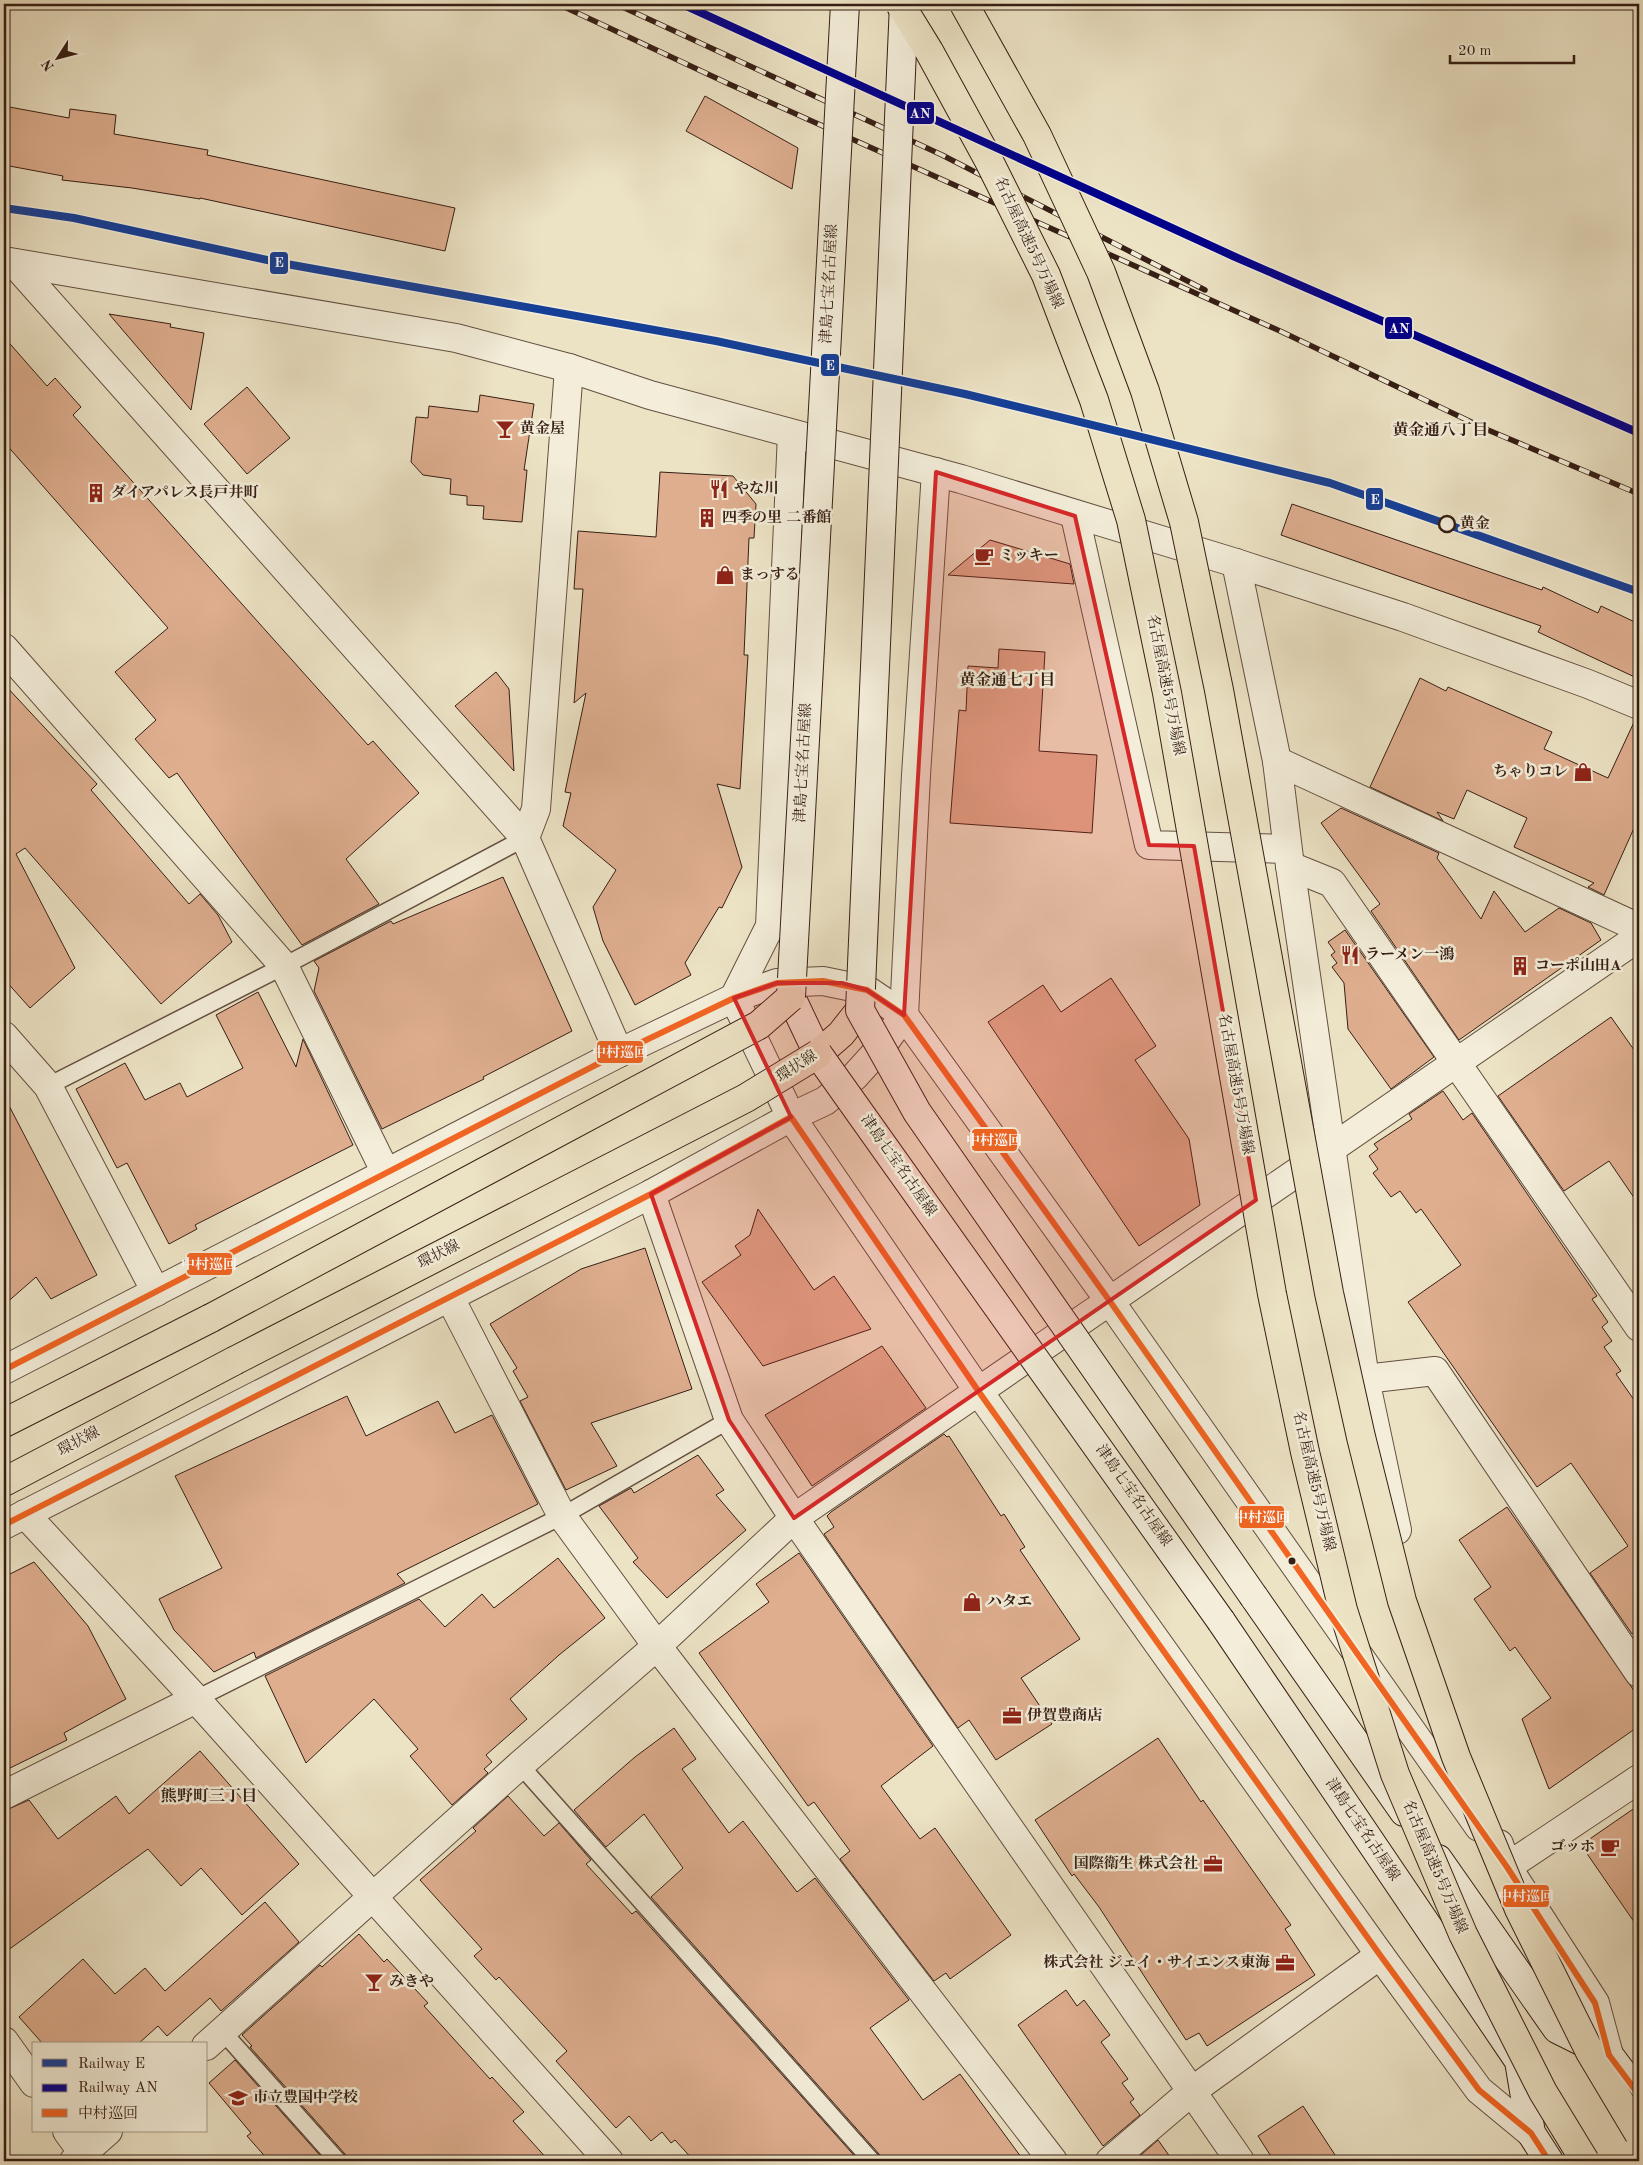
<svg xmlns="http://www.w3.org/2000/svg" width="1643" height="2165" font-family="'Old Standard TT','Noto Serif JP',serif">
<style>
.building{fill:#deae8f;stroke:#361e14}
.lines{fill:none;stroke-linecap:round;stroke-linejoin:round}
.service-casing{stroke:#644f40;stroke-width:19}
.minor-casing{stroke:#644f40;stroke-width:30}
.tertiary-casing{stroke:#644f40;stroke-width:30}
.secondary-casing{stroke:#361e14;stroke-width:30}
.primary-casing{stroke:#361e14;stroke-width:30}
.service{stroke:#f3edd9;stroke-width:16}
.minor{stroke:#f3edd9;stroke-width:28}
.tertiary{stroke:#f3edd9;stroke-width:28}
.secondary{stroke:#f3edd9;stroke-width:28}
.primary{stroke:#ece3c5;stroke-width:28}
.rail-casing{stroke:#361e14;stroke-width:5.5}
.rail{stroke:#f3edd9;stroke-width:4;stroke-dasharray:11;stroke-linecap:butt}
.secondary-bridge-casing{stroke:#361e14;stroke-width:30;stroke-linecap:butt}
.primary-bridge-casing{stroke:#361e14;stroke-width:30;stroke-linecap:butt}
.motorway-bridge-casing{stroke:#361e14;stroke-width:30;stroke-linecap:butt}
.secondary-bridge{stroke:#f3edd9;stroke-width:28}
.primary-bridge{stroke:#ece3c5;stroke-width:28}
.motorway-bridge{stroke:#ece3c5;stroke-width:28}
.bus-1-casing{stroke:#f3edd9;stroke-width:10}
.bus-1{stroke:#f26522;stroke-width:6}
.rail-1-casing{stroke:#f3edd9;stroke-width:11}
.rail-2-casing{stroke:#f3edd9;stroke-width:11}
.rail-1{stroke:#153f97;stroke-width:8}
.rail-2{stroke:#00008b;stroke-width:8}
.marked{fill:#d62828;fill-opacity:0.2;stroke:#d62828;stroke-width:4;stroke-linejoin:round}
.stop-dot{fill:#f3edd9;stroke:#361e14;stroke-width:2.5}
.bus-dot{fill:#361e14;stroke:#f3edd9;stroke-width:2}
.labels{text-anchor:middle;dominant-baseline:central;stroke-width:5;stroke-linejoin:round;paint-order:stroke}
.street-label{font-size:15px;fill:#361e14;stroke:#f3edd9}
.poi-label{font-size:15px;font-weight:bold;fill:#361e14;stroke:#f3edd9;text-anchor:start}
.stop-label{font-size:15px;font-weight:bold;fill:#361e14;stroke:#f3edd9;text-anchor:start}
.neighbourhood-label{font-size:16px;font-weight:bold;fill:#361e14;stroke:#f3edd9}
.line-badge{stroke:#f3edd9;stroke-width:2}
.badge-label{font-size:14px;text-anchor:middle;font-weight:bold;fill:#fff}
</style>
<rect width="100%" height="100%" fill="#ece3c5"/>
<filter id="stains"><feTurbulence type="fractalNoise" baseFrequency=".004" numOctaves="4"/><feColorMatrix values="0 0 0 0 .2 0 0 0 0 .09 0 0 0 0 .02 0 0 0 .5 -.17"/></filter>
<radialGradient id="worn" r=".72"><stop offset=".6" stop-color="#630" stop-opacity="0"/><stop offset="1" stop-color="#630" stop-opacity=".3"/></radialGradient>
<g class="building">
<polygon points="705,96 798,148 792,189 686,131"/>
<polygon points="4,106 69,118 70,109 116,115 114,134 208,150 207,155 455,208 445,251 200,198 200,199 132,188 62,180 63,176 4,165"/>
<polygon points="109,314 171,324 170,327 204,333 191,410"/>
<polygon points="4,337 47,386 55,378 81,407 73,415 368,745 373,741 419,793 346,859 379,904 302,945 177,773 169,778 135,739 156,720 115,672 168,628 4,442"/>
<polygon points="247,387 290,438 247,474 204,424"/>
<polygon points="480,395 534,404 524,470 527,470 522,522 483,519 484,506 467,505 467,496 450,494 451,479 423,475 411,462 416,417 428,418 429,406 478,412"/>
<polygon points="660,472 733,476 756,504 754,538 749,538 744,655 748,655 740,789 717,784 742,867 722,908 719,907 685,963 691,975 635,1005 603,941 593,907 616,870 563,826 571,793 565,792 586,693 574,703 583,589 574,589 578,531 656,537"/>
<polygon points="1292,504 1542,590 1543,587 1598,613 1601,606 1639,624 1639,679 1538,632 1541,626 1281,535"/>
<polygon points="990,540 1070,564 1074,584 948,575"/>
<polygon points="999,649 1045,652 1039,751 1097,755 1092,833 950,823 959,710 966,711 968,666 998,668"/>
<polygon points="496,672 509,689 514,771 455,706"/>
<polygon points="1420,678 1446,691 1448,687 1552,732 1544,749 1608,778 1635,720 1639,720 1639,817 1604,895 1588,887 1594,883 1514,847 1527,818 1467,790 1454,819 1437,812 1443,821 1370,787"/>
<polygon points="4,684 97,784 91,790 189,904 200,894 218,915 232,942 161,1004 25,848 16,854 75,968 30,1008 4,979"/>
<polygon points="1341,808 1439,853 1437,858 1481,919 1494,891 1525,932 1559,908 1591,923 1601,940 1459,1040 1371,911 1380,904 1321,823"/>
<polygon points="503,877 572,1031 483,1077 484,1079 382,1129 314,991 319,968 314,961 391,921 393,924"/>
<polygon points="1345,930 1434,1057 1391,1089 1348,1029 1344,983 1332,967 1337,963 1331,955 1335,952 1328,942"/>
<polygon points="1111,978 1156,1046 1135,1060 1189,1139 1200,1205 1139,1246 988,1022 1043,985 1061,1012"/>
<polygon points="258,992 296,1067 303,1039 353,1145 195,1225 197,1229 169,1244 127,1163 117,1168 76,1089 125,1063 145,1100 180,1083 187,1097 243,1068 216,1015"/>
<polygon points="1611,1017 1639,1057 1639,1205 1609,1161 1564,1191 1498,1096"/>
<polygon points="1443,1091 1463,1120 1472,1113 1597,1296 1592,1299 1608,1322 1602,1327 1612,1341 1604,1347 1621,1371 1616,1374 1639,1407 1639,1629 1632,1634 1590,1573 1628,1546 1571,1463 1537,1487 1408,1302 1461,1265 1421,1209 1416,1213 1400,1191 1391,1197 1373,1173 1378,1169 1369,1156 1378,1149 1374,1144 1412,1119 1409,1114"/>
<polygon points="4,1096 97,1275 51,1299 36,1277 4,1305"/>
<polygon points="758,1209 814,1290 834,1276 871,1329 763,1366 702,1282 741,1255 735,1246 750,1235"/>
<polygon points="645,1248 692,1389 591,1423 617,1466 566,1490 520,1401 528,1397 513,1371 517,1368 490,1324 581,1269"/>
<polygon points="882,1346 926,1408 812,1486 765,1415"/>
<polygon points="347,1396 366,1436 438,1401 455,1433 492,1415 538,1504 397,1574 405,1583 256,1658 254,1652 214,1672 174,1630 159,1599 222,1568 175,1476"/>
<polygon points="944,1434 947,1437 949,1436 1001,1516 1004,1514 1025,1547 1020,1550 1080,1639 1021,1678 1052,1724 996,1760 969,1720 958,1728 824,1534 834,1527 827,1516 831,1512"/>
<polygon points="698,1455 724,1490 716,1495 746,1530 667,1598 633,1562 638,1558 599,1506 631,1488 634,1493"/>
<polygon points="1507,1507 1639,1698 1639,1726 1549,1789 1522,1719 1551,1698 1515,1647 1510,1651 1474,1599 1491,1587 1459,1540"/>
<polygon points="799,1553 933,1746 881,1786 920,1839 935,1828 1011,1935 950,1979 946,1973 934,1981 840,1859 850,1851 814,1802 808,1806 699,1653 769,1602 756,1584"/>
<polygon points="558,1558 605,1618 559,1655 510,1699 527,1719 486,1755 492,1762 484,1769 488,1773 452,1805 410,1756 418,1749 374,1699 306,1763 265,1676 419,1599 445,1627 482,1594 494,1608"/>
<polygon points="34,1562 88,1626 126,1699 64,1733 67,1740 6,1770 10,1775 4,1778 4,1577"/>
<polygon points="674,1728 696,1759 682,1769 729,1833 743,1821 797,1892 815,1878 909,2000 870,2028 923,2100 960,2074 1024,2161 882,2161 879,2154 651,1897 683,1868 644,1814 606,1847 574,1810 635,1757"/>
<polygon points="1158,1738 1201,1802 1203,1800 1291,1925 1285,1929 1315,1975 1207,2046 1199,2033 1186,2040 1099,1907 1074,1874 1072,1876 1035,1820"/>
<polygon points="200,1751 299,1864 242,1915 201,1868 181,1886 148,1849 4,1953 4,1811 29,1800 58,1839 116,1796 129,1814"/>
<polygon points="508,1796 544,1836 559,1823 591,1860 586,1864 632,1914 636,1911 859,2161 694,2161 675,2140 671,2143 662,2132 651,2141 629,2116 616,2128 556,2061 567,2051 499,1977 496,1980 474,1956 482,1949 420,1880 476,1831 473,1828"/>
<polygon points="1639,1805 1639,1929 1581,1845"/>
<polygon points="265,1902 299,1942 221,2011 210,1998 167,2036 158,2026 138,2044 43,2044 19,2017 83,1959 115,1994 145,1968 165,1991"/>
<polygon points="359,1934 384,1962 387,1959 428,2003 424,2006 490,2079 492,2077 524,2112 513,2121 549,2161 348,2161 345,2154 250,2047 252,2046 242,2035 320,1965 322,1967"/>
<polygon points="1066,1990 1077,2006 1084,2000 1110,2035 1101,2042 1128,2079 1122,2083 1134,2099 1130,2102 1140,2115 1103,2146 1018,2025"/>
<polygon points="235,2060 325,2161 269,2161 247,2136 251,2133 209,2083"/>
<polygon points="1303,2106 1339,2161 1274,2161 1258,2136"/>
<polygon points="1158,2140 1173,2161 1134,2161"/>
</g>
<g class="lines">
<g class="service-casing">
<g id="service">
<polyline points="48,1086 284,966 525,838"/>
<polyline points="196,1699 562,1516 729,1420"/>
<polyline points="520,1765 872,2161"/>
<polyline points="223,2032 338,2161"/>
</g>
</g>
<g class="minor-casing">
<g id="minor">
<polyline points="14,263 525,838 619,1053"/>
<polyline points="1075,516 1149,845 1287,849"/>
<polyline points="1236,563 1277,761 1290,866 1365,1379 1397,1530"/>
<polyline points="4,648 284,966 386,1173"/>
<polyline points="1277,761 1639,928"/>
<polyline points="525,838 536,809 569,368"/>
<polyline points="1290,866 1332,883 1639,1327"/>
<polyline points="734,998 791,1117 979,1392 1380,1955 1479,2090 1531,2133"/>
<polyline points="734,998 770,926 792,434"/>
<polyline points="4,1036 48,1086 156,1292"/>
<polyline points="651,1194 729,1420 794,1518 1240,2161"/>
<polyline points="450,1298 562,1516 657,1646 1053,2161"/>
<polyline points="4,1370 619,1053 734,998 777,983 823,981 867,990 904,1015 1109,1300 1479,1827"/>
<polyline points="1365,1379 1435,1371 1639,1673"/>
<polyline points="25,1514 196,1699 609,2161"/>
<polyline points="4,1525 651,1194 791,1117 825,1101 855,1076 882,1046 904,1015 916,775 936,472"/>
<polyline points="4,1795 196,1699"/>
<polyline points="1499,1844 1507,1867 1639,1779"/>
<polyline points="1515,1879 1595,2003 1609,2055"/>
<polyline points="4,2041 34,2083"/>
<polyline points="206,2046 520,1765 657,1646 794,1518 1639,937"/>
<polyline points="67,2131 83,2153"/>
<polyline points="74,2161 108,2131"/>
<polyline points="1110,2161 1192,2091 1380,1955"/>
</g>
</g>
<g class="tertiary-casing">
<polyline id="tertiary" points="4,261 456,338 569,368 650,395 961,479 1236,563 1403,617 1588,684 1639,705"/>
</g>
<g class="secondary-casing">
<g id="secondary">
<polyline points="791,997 818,1054"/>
<polyline points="1254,1597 1404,1812"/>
<polyline points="1221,1621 1519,2061 1531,2133 1549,2161"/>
<polyline points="1438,1859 1557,2029 1609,2055 1639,2095"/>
</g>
</g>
<g class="primary-casing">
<g id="primary">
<polyline points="818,1054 841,1034 860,1010"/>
<polyline points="4,1423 211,1318"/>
<polyline points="4,1482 234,1361"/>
</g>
</g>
<use href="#service" class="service"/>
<use href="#minor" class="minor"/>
<use href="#tertiary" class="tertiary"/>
<use href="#secondary" class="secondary"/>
<use href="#primary" class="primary"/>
<g class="rail-casing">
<g id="rail">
<polyline points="558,4 729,84 1280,331 1488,430 1639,494"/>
<polyline points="616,4 942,155 1205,290"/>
</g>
</g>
<use href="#rail" class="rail"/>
<g class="secondary-bridge-casing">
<g id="secondary-bridge">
<polyline points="904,4 860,1010 917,1112 1254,1597"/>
<polyline points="791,997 845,4"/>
<polyline points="818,1054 1221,1621"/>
</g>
</g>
<g class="primary-bridge-casing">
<g id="primary-bridge">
<polyline points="211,1318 759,1025 791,997"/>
<polyline points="234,1361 746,1098 818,1054"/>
</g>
</g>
<g class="motorway-bridge-casing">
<g id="motorway-bridge">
<polyline points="900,4 929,51 988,159 1046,275 1094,400 1131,520 1167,693 1272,1294 1305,1452 1343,1610 1395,1774 1463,1934 1543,2092 1585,2161"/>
<polyline points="964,4 1037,135 1101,272 1145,391 1184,522 1219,690 1329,1293 1361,1437 1402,1601 1456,1757 1519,1909 1590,2052 1639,2134"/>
</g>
</g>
<use href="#secondary-bridge" class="secondary-bridge"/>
<use href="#primary-bridge" class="primary-bridge"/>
<use href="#motorway-bridge" class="motorway-bridge"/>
<g class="bus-1-casing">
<g id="bus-1">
<polyline points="4,1370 619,1053 734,998 777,983 823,981 867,990 904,1015 1109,1300 1507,1867 1595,2003 1609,2055 1639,2095"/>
<polyline points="4,1525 651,1194 791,1117 979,1392 1380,1955 1479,2090 1531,2133 1549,2161"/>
</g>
</g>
<use href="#bus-1" class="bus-1"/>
<g class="rail-1-casing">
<polyline id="rail-1" points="4,208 74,218 281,263 716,341 965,394 1330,483 1639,592"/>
</g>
<g class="rail-2-casing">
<polyline id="rail-2" points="682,4 1233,256 1639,433"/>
</g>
<use href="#rail-1" class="rail-1"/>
<use href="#rail-2" class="rail-2"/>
</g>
<path class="marked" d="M 936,472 L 1075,516 L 1149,845 L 1194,846 L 1256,1200 L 794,1518 L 729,1420 L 651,1194 L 791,1117 L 734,998 L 777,983 L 842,983 L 867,990 L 904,1015 Z"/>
<defs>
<g id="bar-bare" transform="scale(1.5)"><path d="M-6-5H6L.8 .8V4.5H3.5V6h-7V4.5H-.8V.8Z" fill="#8f2418" stroke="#f3edd9" stroke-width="2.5" paint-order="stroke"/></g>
<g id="restaurant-bare" transform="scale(1.5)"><path d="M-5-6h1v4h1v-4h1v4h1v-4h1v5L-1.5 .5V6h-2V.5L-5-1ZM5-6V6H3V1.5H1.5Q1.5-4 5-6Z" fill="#8f2418" stroke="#f3edd9" stroke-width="2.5" paint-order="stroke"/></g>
<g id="building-bare" transform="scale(1.5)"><path d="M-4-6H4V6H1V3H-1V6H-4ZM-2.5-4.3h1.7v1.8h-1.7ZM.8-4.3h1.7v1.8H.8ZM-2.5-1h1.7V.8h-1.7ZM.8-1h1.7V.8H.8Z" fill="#8f2418" stroke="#f3edd9" stroke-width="2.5" paint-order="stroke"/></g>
<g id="cafe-bare" transform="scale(1.5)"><path d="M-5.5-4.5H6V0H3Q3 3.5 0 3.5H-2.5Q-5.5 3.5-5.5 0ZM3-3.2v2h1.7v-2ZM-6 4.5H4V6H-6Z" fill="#8f2418" stroke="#f3edd9" stroke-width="2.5" paint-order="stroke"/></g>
<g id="shop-bare" transform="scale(1.5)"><path d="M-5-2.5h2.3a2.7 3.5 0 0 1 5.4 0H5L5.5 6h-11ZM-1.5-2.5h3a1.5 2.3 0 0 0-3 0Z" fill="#8f2418" stroke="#f3edd9" stroke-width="2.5" paint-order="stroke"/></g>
<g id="office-bare" transform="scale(1.5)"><path d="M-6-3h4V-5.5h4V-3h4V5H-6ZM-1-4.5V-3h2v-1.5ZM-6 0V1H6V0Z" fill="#8f2418" stroke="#f3edd9" stroke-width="2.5" paint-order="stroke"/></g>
<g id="school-bare" transform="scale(1.5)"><path d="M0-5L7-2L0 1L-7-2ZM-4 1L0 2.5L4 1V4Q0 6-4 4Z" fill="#8f2418" stroke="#f3edd9" stroke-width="2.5" paint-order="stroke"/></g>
</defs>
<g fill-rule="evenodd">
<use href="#bar-bare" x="505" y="429"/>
<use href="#restaurant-bare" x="719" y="489"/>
<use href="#building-bare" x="96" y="493"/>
<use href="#building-bare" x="707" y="518"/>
<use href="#cafe-bare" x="984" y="556"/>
<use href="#shop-bare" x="725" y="575"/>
<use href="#shop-bare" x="1583" y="772"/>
<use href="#restaurant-bare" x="1350" y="955"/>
<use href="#building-bare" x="1520" y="966"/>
<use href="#shop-bare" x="972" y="1602"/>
<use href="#office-bare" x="1012" y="1716"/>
<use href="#cafe-bare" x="1610" y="1847"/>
<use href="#office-bare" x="1213" y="1864"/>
<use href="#office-bare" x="1285" y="1963"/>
<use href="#bar-bare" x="374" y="1982"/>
<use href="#school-bare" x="238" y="2098"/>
</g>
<circle class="stop-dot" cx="1447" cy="524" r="8"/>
<circle class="bus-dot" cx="1292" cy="1561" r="4.5"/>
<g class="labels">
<g class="street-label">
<text transform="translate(1028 243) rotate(65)">名古屋高速5号万場線</text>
<text transform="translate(830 284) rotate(-87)">津島七宝名古屋線</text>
<text transform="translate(1165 685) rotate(79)">名古屋高速5号万場線</text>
<text transform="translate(804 763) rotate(-87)">津島七宝名古屋線</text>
<text transform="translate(797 1067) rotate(-33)">環状線</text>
<text transform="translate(1235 1084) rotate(80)">名古屋高速5号万場線</text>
<text transform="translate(898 1166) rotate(55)">津島七宝名古屋線</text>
<text transform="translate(439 1255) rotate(-27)">環状線</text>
<text transform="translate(79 1442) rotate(-28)">環状線</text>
<text transform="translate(1313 1481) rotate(77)">名古屋高速5号万場線</text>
<text transform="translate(1133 1496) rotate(55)">津島七宝名古屋線</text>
<text transform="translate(1362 1830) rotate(56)">津島七宝名古屋線</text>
<text transform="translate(1434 1867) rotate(67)">名古屋高速5号万場線</text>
</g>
<g class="poi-label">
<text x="520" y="429">黄金屋</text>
<text x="734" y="489">やな川</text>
<text x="111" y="493">ダイアパレス長戸井町</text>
<text x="722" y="518">四季の里 二番館</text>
<text x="999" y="556">ミッキー</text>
<text x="740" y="575">まっする</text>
<text x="1568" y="772" text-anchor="end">ちゃりコレ</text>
<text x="1365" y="955">ラーメン一鴻</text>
<text x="1535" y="966">コーポ山田A</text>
<text x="987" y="1602">ハタエ</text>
<text x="1027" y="1716">伊賀豊商店</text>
<text x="1595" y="1847" text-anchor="end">ゴッホ</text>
<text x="1198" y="1864" text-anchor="end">国際衛生 株式会社</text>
<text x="1270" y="1963" text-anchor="end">株式会社 ジェイ・サイエンス東海</text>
<text x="389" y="1982">みきや</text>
<text x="253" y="2098">市立豊国中学校</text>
</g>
<g class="stop-label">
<text x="1460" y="524">黄金</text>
</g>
<g class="neighbourhood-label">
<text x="1440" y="431">黄金通八丁目</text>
<text x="1007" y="681">黄金通七丁目</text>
<text x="209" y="1797">熊野町三丁目</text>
</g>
</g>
<g class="line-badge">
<rect x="906" y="101" width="29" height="24" rx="5" fill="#00008b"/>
<rect x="269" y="251" width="20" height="24" rx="5" fill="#153f97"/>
<rect x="1384" y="316" width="29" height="24" rx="5" fill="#00008b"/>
<rect x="820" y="353" width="20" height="24" rx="5" fill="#153f97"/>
<rect x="1365" y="487" width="19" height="24" rx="5" fill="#153f97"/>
<rect x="596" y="1040" width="48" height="24" rx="5" fill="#f26522"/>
<rect x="971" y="1128" width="47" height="24" rx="5" fill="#f26522"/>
<rect x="186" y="1252" width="47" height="24" rx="5" fill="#f26522"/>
<rect x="1238" y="1505" width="47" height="24" rx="5" fill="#f26522"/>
<rect x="1502" y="1884" width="48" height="24" rx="5" fill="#f26522"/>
</g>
<g class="badge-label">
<text x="920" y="118">AN</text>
<text x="279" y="267">E</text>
<text x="1399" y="333">AN</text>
<text x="830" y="370">E</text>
<text x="1375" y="504">E</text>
<text x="620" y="1057">中村巡回</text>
<text x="994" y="1145">中村巡回</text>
<text x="209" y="1269">中村巡回</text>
<text x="1262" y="1522">中村巡回</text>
<text x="1526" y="1901">中村巡回</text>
</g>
<rect width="1643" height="2165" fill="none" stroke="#ece3c5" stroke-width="20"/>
<rect x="5" y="5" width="1633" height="2155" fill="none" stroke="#361e14" stroke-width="2.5"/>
<rect x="10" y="10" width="1623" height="2145" fill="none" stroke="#361e14"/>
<rect x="32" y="2042" width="175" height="90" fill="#f3edd9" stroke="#a79a8a"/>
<rect x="42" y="2059" width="25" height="8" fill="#153f97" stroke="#a79a8a"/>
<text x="78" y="2068" font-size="15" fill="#361e14">Railway E</text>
<rect x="42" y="2084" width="25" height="8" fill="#00008b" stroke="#a79a8a"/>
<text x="78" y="2092" font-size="15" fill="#361e14">Railway AN</text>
<rect x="42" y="2109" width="25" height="8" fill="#f26522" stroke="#a79a8a"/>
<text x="78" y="2118" font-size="15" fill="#361e14">中村巡回</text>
<g transform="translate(58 58) rotate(234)" stroke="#f3edd9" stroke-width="4" paint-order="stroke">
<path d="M0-4L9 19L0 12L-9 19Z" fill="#361e14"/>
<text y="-8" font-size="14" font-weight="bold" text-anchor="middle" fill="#361e14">N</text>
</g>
<path d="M1450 55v8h124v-8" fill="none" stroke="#361e14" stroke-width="2.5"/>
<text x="1458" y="55" font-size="15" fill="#361e14" stroke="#f3edd9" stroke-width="4" paint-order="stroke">20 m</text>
<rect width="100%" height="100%" filter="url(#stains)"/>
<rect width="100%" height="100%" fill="url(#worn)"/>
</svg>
